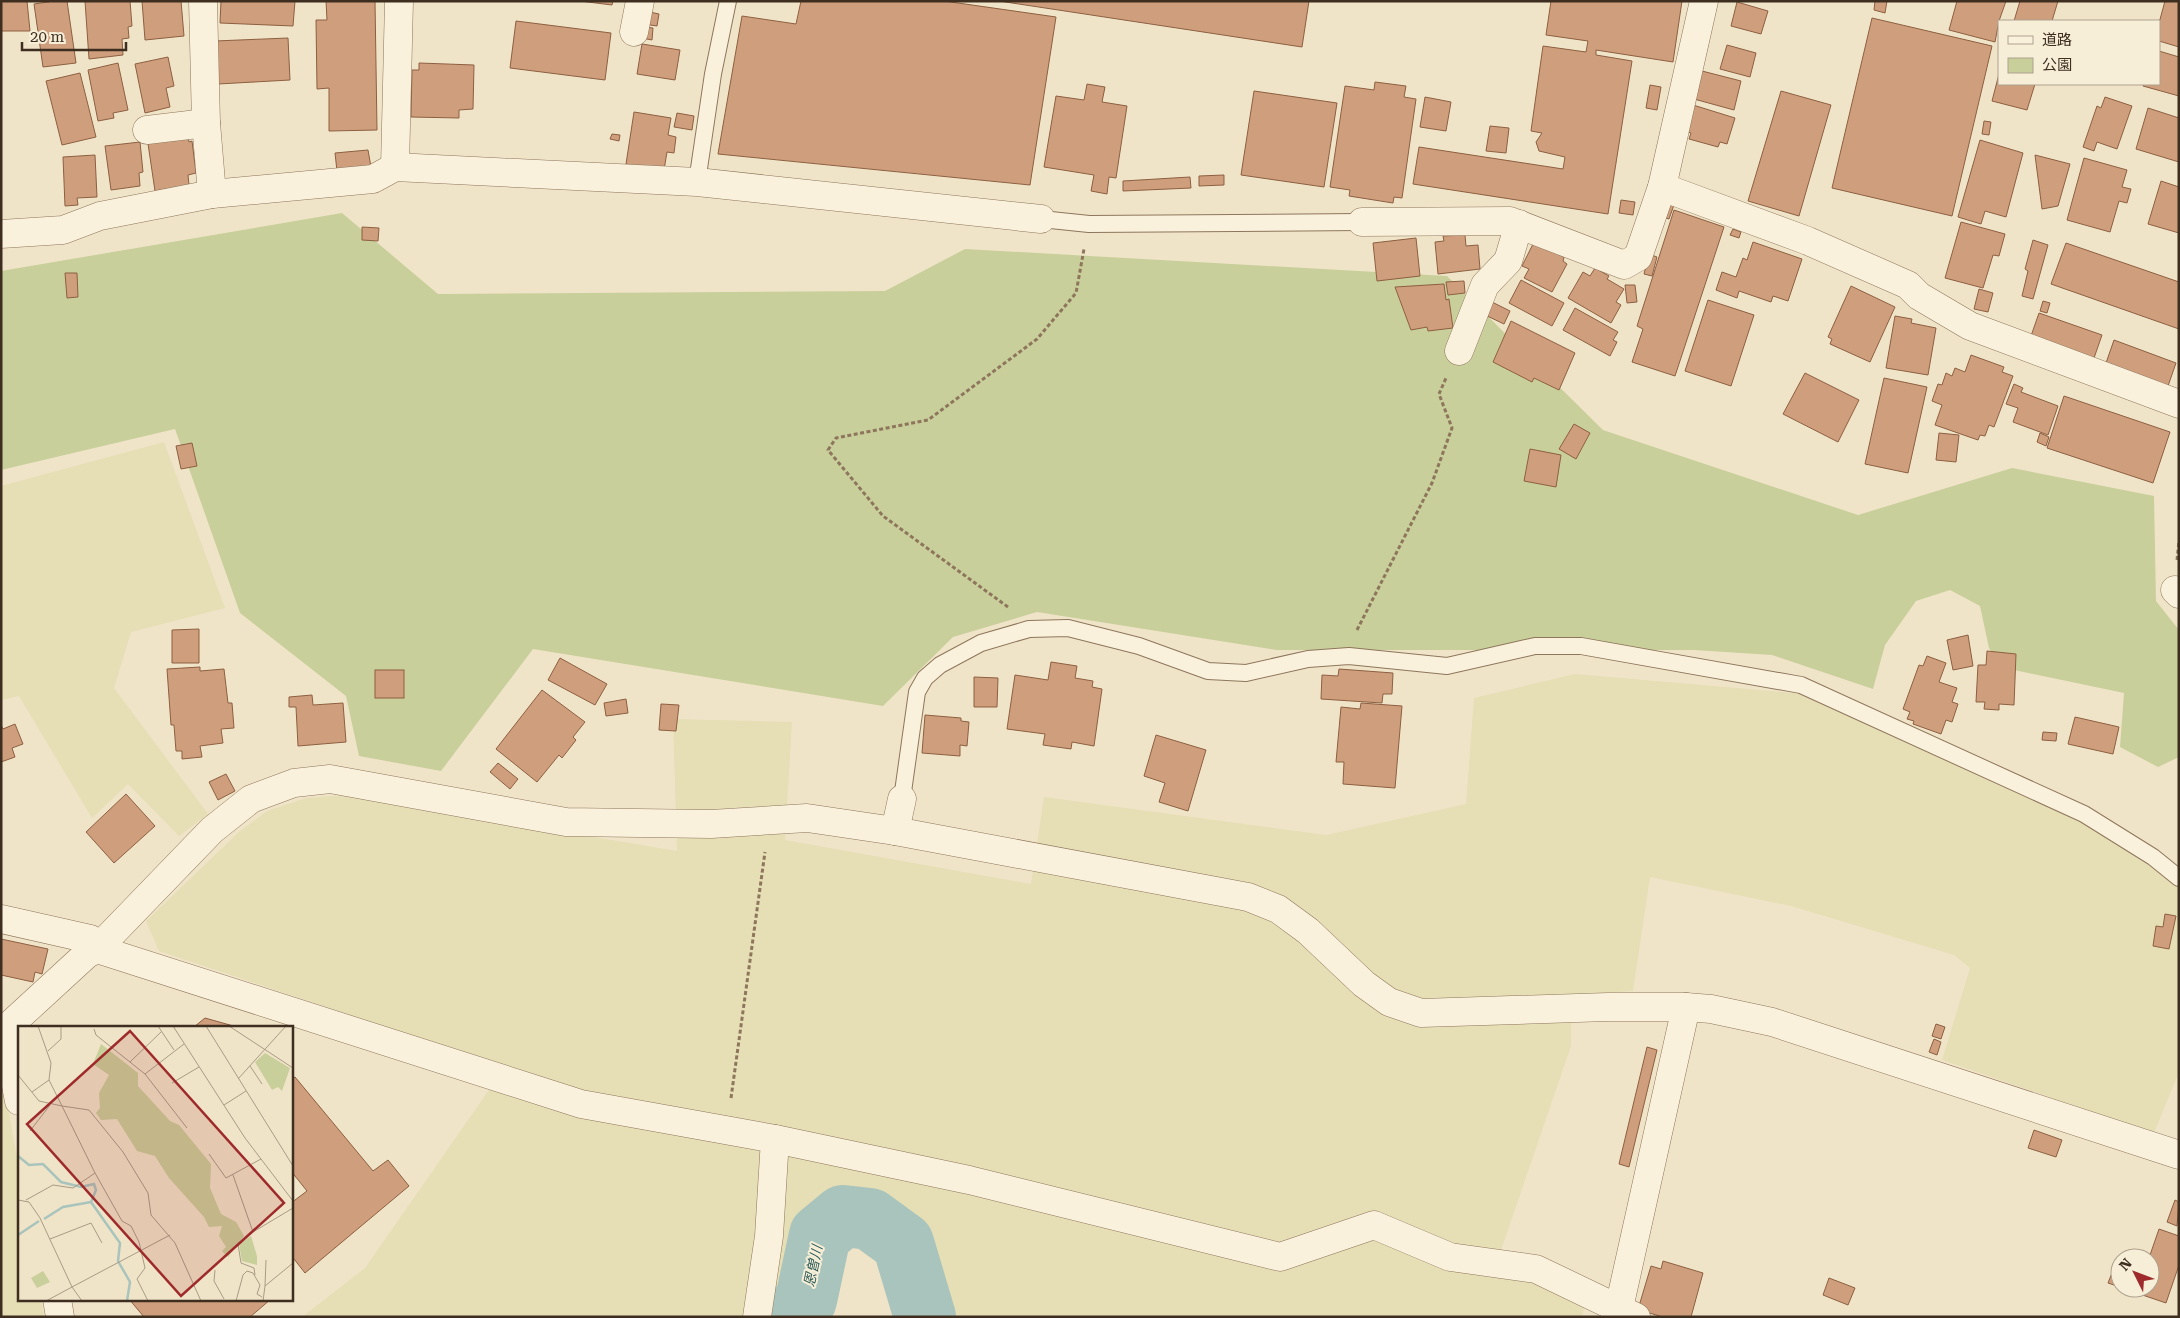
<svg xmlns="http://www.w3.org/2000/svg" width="2180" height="1318" font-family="'Roboto Serif','Noto Sans JP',serif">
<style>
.farmland{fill:#e6deb5}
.green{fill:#c9cf9b}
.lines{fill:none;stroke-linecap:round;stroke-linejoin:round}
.river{stroke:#a9c4bc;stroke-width:62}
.building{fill:#cf9f7d;stroke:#8d5f41}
.lane-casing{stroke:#8d765c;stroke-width:18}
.street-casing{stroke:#8d765c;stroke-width:29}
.path{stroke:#8d765c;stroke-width:3;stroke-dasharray:4 2.5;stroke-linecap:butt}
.lane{stroke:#faf1dc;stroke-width:16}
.street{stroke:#faf1dc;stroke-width:28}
.labels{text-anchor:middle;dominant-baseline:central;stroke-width:4;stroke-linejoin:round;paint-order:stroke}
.water-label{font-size:14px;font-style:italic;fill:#2f5d5a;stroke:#f7eed8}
.inset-river{fill:none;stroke:#a9c4bc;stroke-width:2.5}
.inset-road{fill:none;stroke:#a89b85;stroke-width:1}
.view{fill:#9e2a2b;fill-opacity:0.15;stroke:#9e2a2b;stroke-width:2.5}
.inset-edge{fill:none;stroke:#3d2e20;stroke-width:2.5}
</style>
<rect width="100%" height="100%" fill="#f0e4c8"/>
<g class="farmland">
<polygon points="164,442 225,608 131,632 114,688 208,814 179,836 128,784 92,818 19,696 1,700 1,486"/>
<polygon points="1575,674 1805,694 2071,816 2169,878 2179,887 2179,1072 2154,1133 1942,1060 1970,968 1954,955 1791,906 1650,877 1633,991 1571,995 1571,1046 1500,1253 1585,1303 1582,1317 945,1317 930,1273 905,1225 879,1201 850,1194 812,1204 795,1231 791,1283 780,1295 752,1317 302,1317 365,1268 505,1067 159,951 146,921 240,831 267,811 306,798 344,795 677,851 673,719 792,722 785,840 1031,884 1044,797 1326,835 1466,804 1474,698"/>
<polygon points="1,1069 19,1169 19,1299 41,1299 44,1317 1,1317"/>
</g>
<polygon class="green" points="342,213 438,294 885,291 965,249 1447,276 1603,430 1858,515 2012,468 2154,496 2156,601 2179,630 2179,757 2158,767 2120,747 2124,693 2000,667 1989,648 1980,606 1950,590 1916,601 1885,645 1873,689 1772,655 1694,650 1277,650 1037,612 953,637 883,706 533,649 441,771 359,756 346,696 240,613 175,429 1,470 1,271"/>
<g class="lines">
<polyline class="river" points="791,1317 806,1300 820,1235 843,1216 870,1219 903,1243 925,1317"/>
</g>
<g class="building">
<polygon points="1,1 27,1 30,31 1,31"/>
<polygon points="54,1 67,1 76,63 43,67 34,4"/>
<polygon points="85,1 130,1 132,26 128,27 129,38 122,39 123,55 89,59"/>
<polygon points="142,1 181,1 184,36 145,40"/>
<polygon points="221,1 295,1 293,26 220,23"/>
<polygon points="326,1 375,1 377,130 329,131 329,88 317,89 316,20 327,20"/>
<polygon points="580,1 613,1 612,5"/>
<polygon points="801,1 944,1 1056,17 1030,185 718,154 742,16 796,24"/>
<polygon points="999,1 1309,1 1302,47"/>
<polygon points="1551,1 1682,1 1673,62 1596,50 1596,55 1632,61 1608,214 1413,184 1419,147 1563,169 1565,157 1539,151 1536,142 1542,133 1531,131 1543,46 1586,52 1588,41 1546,35"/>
<polygon points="1875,1 1887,1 1885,13 1874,10"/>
<polygon points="1957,1 2006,1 1999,21 1995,42 1949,30"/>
<polygon points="2020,1 2058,1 2052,21 2014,21"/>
<polygon points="2165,1 2179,1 2179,47 2159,41 2159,23"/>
<polygon points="1737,2 1768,11 1761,34 1731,26"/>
<polygon points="645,11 659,14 657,26 643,24"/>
<polygon points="1872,18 1992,46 1952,216 1832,188"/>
<polygon points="516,21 611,33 605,80 510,68"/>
<polygon points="644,27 653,28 652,40 642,38"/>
<polygon points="288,38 290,80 218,84 215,41"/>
<polygon points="642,44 680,50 675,80 637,74"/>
<polygon points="1727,45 1756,53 1750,77 1720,69"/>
<polygon points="2159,51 2179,57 2179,96 2143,86 2144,84 2159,84"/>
<polygon points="168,57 174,86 166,88 170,107 145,113 135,64"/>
<polygon points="118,63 128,110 113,113 114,118 98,121 88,70"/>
<polygon points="419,63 474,65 473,109 459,110 459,118 411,117 412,70 419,70"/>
<polygon points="1702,71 1741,81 1734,110 1694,99"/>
<polygon points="80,73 96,137 62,145 46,81"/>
<polygon points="1999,74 1999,84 2035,84 2027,110 1992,101"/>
<polygon points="1375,82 1406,86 1404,97 1416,99 1402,198 1394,197 1393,203 1349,196 1350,190 1330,187 1345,86 1374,90"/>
<polygon points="1087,84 1105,87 1102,102 1127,106 1116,178 1109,177 1107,194 1091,191 1094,175 1044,167 1056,96 1084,100"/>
<polygon points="1650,85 1661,87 1657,110 1646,108"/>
<polygon points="1254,91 1337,103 1324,187 1241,175"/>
<polygon points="1781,91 1831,105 1799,216 1748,201"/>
<polygon points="1425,97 1451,102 1446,131 1420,127"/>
<polygon points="2105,97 2132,106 2117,149 2097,142 2094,151 2083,147 2097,106 2101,108"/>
<polygon points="1693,105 1735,118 1727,144 1720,142 1718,147 1689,139 1691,133 1685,131"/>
<polygon points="2148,108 2179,118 2179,162 2136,149"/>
<polygon points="634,112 671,118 668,135 676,137 674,153 667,152 664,170 626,164"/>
<polygon points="677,113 694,116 692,130 674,127"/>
<polygon points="1984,121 1991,122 1989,135 1982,134"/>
<polygon points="1490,126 1509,128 1506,153 1486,151"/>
<polygon points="187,132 189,142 192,141 196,173 188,175 189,185 155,191 147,137"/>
<polygon points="612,134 620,135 619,141 610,139"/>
<polygon points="1980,140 2023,153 2006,217 1985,211 1981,224 1958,217"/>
<polygon points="140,142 143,172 139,173 140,186 111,190 105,146"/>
<polygon points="368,150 371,167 337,171 335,153"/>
<polygon points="95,155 97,197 77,198 78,205 65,206 63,157"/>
<polygon points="2035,155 2070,164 2058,206 2042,209"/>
<polygon points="2084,158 2127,170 2122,187 2131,189 2127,203 2119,201 2110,232 2067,220"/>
<polygon points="1224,175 1224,185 1199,186 1199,176"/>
<polygon points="1190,177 1191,188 1123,191 1123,181"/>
<polygon points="2161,181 2179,187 2179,233 2148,224"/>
<polygon points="1621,200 1635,202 1633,215 1619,213"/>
<polygon points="1668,202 1674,205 1669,219 1663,217"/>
<polygon points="1674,210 1724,227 1675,376 1632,362 1643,329 1637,326"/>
<polygon points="1961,222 2005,234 1999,256 1993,255 1983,288 1945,278"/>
<polygon points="362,227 379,228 378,241 362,240"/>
<polygon points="1733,229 1741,232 1739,238 1730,235"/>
<polygon points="1465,235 1466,246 1478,245 1480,269 1438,274 1435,242 1444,241 1443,236"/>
<polygon points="1416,238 1420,276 1377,281 1373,243"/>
<polygon points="2033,240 2048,245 2033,299 2022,296 2028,271 2025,269"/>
<polygon points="1534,242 1564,257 1563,261 1567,264 1552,292 1524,278 1529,269 1522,266"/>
<polygon points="1753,242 1802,259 1788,301 1773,296 1771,302 1739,291 1737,298 1716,290 1722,272 1736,277 1743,258 1747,260"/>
<polygon points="2066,243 2179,282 2179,329 2051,284"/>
<polygon points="1649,254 1657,257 1652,276 1644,274"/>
<polygon points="1595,268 1609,276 1607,279 1624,289 1616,302 1621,305 1611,323 1568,298 1583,272 1590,276"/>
<polygon points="65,273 77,273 78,297 67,298"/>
<polygon points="1521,280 1564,303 1552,326 1509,303"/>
<polygon points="1464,281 1465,293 1448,295 1446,282"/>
<polygon points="1444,284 1446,300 1449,299 1453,328 1428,331 1427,327 1411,330 1395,287"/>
<polygon points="1625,285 1635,285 1637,302 1627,303"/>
<polygon points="1851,286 1895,307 1870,362 1830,344 1832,339 1828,337"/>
<polygon points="1979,289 1993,293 1988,312 1974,309"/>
<polygon points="1708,300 1754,315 1731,386 1685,371"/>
<polygon points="1490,301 1510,311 1504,324 1483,314"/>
<polygon points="2043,301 2050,303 2047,313 2040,311"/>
<polygon points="1575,308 1618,332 1613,340 1617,342 1610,356 1563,330"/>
<polygon points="2039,313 2102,335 2094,358 2031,336"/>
<polygon points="1895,316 1912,319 1911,323 1936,328 1928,375 1886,368"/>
<polygon points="1511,321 1575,353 1559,390 1534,378 1532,382 1493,362"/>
<polygon points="2114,340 2176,363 2168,386 2106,363"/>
<polygon points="1971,355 2004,367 2002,372 2013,376 1994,427 1989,425 1985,436 1980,435 1978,440 1935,425 1942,405 1932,401 1938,384 1942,385 1946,373 1952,376 1955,368 1965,372"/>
<polygon points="1805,373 1859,400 1838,442 1783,414"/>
<polygon points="1884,378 1927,387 1908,473 1865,464"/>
<polygon points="2014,384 2023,388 2021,392 2058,406 2048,435 2013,422 2018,408 2006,404"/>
<polygon points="2064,396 2170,432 2153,483 2047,448"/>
<polygon points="1574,424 1590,433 1576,459 1559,449"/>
<polygon points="1939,433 1959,435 1956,462 1936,460"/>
<polygon points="2040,433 2049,437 2046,446 2037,442"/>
<polygon points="192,443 197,466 181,469 176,446"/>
<polygon points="1530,449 1561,455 1556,487 1524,481"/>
<polygon points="199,629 199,663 172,663 172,630"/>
<polygon points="1968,635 1973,666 1953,670 1947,640"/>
<polygon points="1987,651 2016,654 2014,705 1999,704 1999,710 1984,709 1985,702 1976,702 1978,665 1986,665"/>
<polygon points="1927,656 1946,663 1939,682 1957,688 1952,702 1958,704 1952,722 1946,720 1941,734 1913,724 1914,721 1907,719 1910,712 1903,709 1919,665 1923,666"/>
<polygon points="560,658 607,684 595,705 548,680"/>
<polygon points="1051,662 1077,666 1075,678 1093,681 1092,687 1102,689 1094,746 1072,742 1071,749 1043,745 1045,734 1007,729 1015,675 1048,680"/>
<polygon points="200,667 200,671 224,669 228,703 232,703 234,728 221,729 223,743 200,746 202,757 182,759 182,751 176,751 174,725 171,725 167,669"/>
<polygon points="1339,669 1393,673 1392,694 1383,694 1382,703 1321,699 1322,675 1338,676"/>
<rect x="375" y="670" width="29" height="28"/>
<polygon points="974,677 998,678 997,707 974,707"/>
<polygon points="542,690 585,722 573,737 576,740 562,758 559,755 537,782 496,749"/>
<polygon points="312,695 313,705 343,703 346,742 298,746 296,707 289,707 289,697"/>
<polygon points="626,699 628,713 606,716 604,703"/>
<polygon points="1361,703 1402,706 1395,788 1343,784 1344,762 1336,762 1341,707 1360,709"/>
<polygon points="661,704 679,705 676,731 659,730"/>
<polygon points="925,715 961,718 961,721 969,722 967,746 960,745 960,756 922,753"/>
<polygon points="2075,717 2119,727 2113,754 2068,744"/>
<polygon points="15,724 23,744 12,748 15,757 1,762 1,725 3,729"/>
<polygon points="2043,732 2057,733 2056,741 2042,740"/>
<polygon points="1156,735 1206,750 1188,811 1159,802 1165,783 1144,776"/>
<polygon points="498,763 518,779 510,789 490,772"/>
<polygon points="226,774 235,791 218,800 209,782"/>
<polygon points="126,794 155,826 114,863 86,832"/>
<polygon points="2165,914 2176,916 2169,949 2153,946 2156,926 2163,927"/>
<polygon points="1,939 48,949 42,974 35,972 33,982 1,975"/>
<polygon points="205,1018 237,1027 194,1027"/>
<polygon points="1936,1024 1945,1027 1941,1039 1932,1036"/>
<polygon points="1934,1039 1941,1042 1937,1055 1929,1052"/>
<polygon points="1647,1047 1657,1050 1629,1167 1619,1164"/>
<polygon points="295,1077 373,1171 388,1160 409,1186 305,1273 294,1259 291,1262 291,1203 307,1191 291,1171 291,1080"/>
<polygon points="2034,1130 2062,1140 2056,1157 2028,1148"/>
<polygon points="2175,1200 2179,1202 2177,1226 2167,1222"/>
<polygon points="2159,1229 2179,1236 2179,1265 2166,1303 2122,1288 2150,1288 2152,1270 2150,1269 2149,1258"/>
<polygon points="1663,1261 1703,1273 1691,1317 1663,1317 1646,1312 1647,1309 1639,1306 1651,1266 1661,1269"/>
<polygon points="2112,1273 2120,1275 2120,1287 2108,1283"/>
<polygon points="1829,1278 1855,1288 1848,1305 1823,1295"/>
<polygon points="129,1299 271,1299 250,1317 144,1317"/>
</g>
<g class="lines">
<g class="lane-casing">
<g id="lane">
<polyline points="697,182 713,74 728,1"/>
<polyline points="1041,219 1089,224 1362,222"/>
<polyline points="902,799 917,692 925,678 940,665 981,643 1029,629 1068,628 1139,646 1208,671 1246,673 1308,659 1349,656 1447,666 1535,646 1581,646 1801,685 2084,814 2153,857 2179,878"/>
</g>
</g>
<g class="street-casing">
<g id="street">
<polyline points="203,1 206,123 212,194"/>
<polyline points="634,32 640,1"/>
<polyline points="147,130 206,123"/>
<polyline points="395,167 399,1"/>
<polyline points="1662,187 1808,241 1908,285 1919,296 1970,326 2179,404"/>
<polyline points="1362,222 1510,221 1624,265 1638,257 1662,187 1704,1"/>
<polyline points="1,234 63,230 100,216 212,194 373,179 395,167 697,182 1041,219"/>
<polyline points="1459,351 1485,285 1508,261 1519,224"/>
<polyline points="2175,590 2179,594"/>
<polyline points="895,831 902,799"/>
<polyline points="1,919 90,939 97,949 212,830 251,799 294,783 330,779 566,822 711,824 807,818 895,831 1248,897 1278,909 1308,931 1364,984 1389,1002 1421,1013 1608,1007 1686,1007 1711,1009 1772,1022 2179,1155"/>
<polyline points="5,1030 19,1101"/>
<polyline points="1,1033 87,954 97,949 581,1104 775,1139 769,1236 757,1317"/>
<polyline points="775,1139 969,1180 1280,1257 1374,1225 1450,1257 1536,1269 1636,1317"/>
<polyline points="57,1299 60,1317"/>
<polyline points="1617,1317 1686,1007"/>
</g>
</g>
<g class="path">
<polyline points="2177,560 2179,541"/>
<polyline points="1008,607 883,516 828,450 836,438 928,420 1037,339 1076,293 1084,249"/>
<polyline points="1357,630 1432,483 1452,428 1439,394 1446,378"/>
<polyline points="731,1098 765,852"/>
</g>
<use href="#lane" class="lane"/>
<use href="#street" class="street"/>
</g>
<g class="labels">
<g class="water-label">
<text transform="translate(813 1266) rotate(-78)">恩曽川</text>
</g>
</g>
<g transform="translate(18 1026)">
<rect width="275" height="275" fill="#f0e4c8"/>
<path d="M 83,18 L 120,47 L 120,60 L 152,95 L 161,99 L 193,138 L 192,162 L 203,188 L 218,196 L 226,210 L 210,231 L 204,225 L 208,221 L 201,210 L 204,200 L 191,201 L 186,191 L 151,152 L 137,130 L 119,125 L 99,93 L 83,94 L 78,87 L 82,82 L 81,67 L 91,49 L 75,38 ZM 247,27 L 272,42 L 264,65 L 260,61 L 254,64 L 237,36 ZM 233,210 L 239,230 L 239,239 L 224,235 L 221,218 ZM 25,245 L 32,256 L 19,262 L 13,252 Z" fill="#c9cf9b"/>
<path class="inset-river" d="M 0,130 L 11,139 L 25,138 L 43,156 L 63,161 L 76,158 L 78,164 L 73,176 L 102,217 L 100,235 L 112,256 L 109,275M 26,193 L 45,181 L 73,176M 0,209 L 21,195"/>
<path class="inset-road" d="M 20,0 L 33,37 L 31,54 L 44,80 L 71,84 L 105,126 L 130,167 L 133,189 L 157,217 L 183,275M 65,0 L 86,0M 140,0 L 156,24M 155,0 L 227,112 L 275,175M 188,0 L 275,140M 211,0 L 275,42M 76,3 L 78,9 L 127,48 L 169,102M 30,25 L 43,13 L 43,0M 112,36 L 143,6M 232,40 L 244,58M 127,48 L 166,18M 0,49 L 21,75 L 44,80 L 77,147 L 55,162 L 35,159 L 8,174M 220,53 L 268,0M 154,57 L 181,41M 14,66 L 31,54M 206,79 L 228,65M 12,105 L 32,79M 191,128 L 208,152 L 243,133M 77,147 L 104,195 L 113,200 L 121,216 L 127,242 L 119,253 L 130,275M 215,149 L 235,206 L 275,182M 0,174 L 11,176 L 22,192 L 54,261 L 28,275M 32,213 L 73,197 L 84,217M 220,218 L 223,237 L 236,242 L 237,249M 197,244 L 196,255 L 206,273M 247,260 L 248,234M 64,275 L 54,261 L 152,209M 218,275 L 225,249 L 229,245 L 235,247 L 242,259 L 239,268 L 244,271M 245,275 L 247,260 L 275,237"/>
<path class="view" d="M 112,5 L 266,177 L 163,270 L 9,98 Z"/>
<rect width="275" height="275" class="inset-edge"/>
</g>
<rect width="2180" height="1318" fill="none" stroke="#3d2e20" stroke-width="5"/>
<rect x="1998" y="20" width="162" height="65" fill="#f7eed8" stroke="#ada18e"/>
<rect x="2008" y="36" width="25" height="8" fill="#faf1dc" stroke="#ada18e"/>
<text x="2042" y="45" font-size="15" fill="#3d2e20">道路</text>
<rect x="2008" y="58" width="25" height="15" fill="#c9cf9b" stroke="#ada18e"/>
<text x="2042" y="70" font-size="15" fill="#3d2e20">公園</text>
<g transform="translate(2135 1273) rotate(312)"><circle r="24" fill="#f7eed8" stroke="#ada18e"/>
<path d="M0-4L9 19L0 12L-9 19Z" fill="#9e2a2b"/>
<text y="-8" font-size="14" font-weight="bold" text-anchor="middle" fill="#3d2e20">N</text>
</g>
<path d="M22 42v8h104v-8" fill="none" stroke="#3d2e20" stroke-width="2.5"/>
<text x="30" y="42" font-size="15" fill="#3d2e20" stroke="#f7eed8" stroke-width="4" paint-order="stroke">20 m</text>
</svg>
